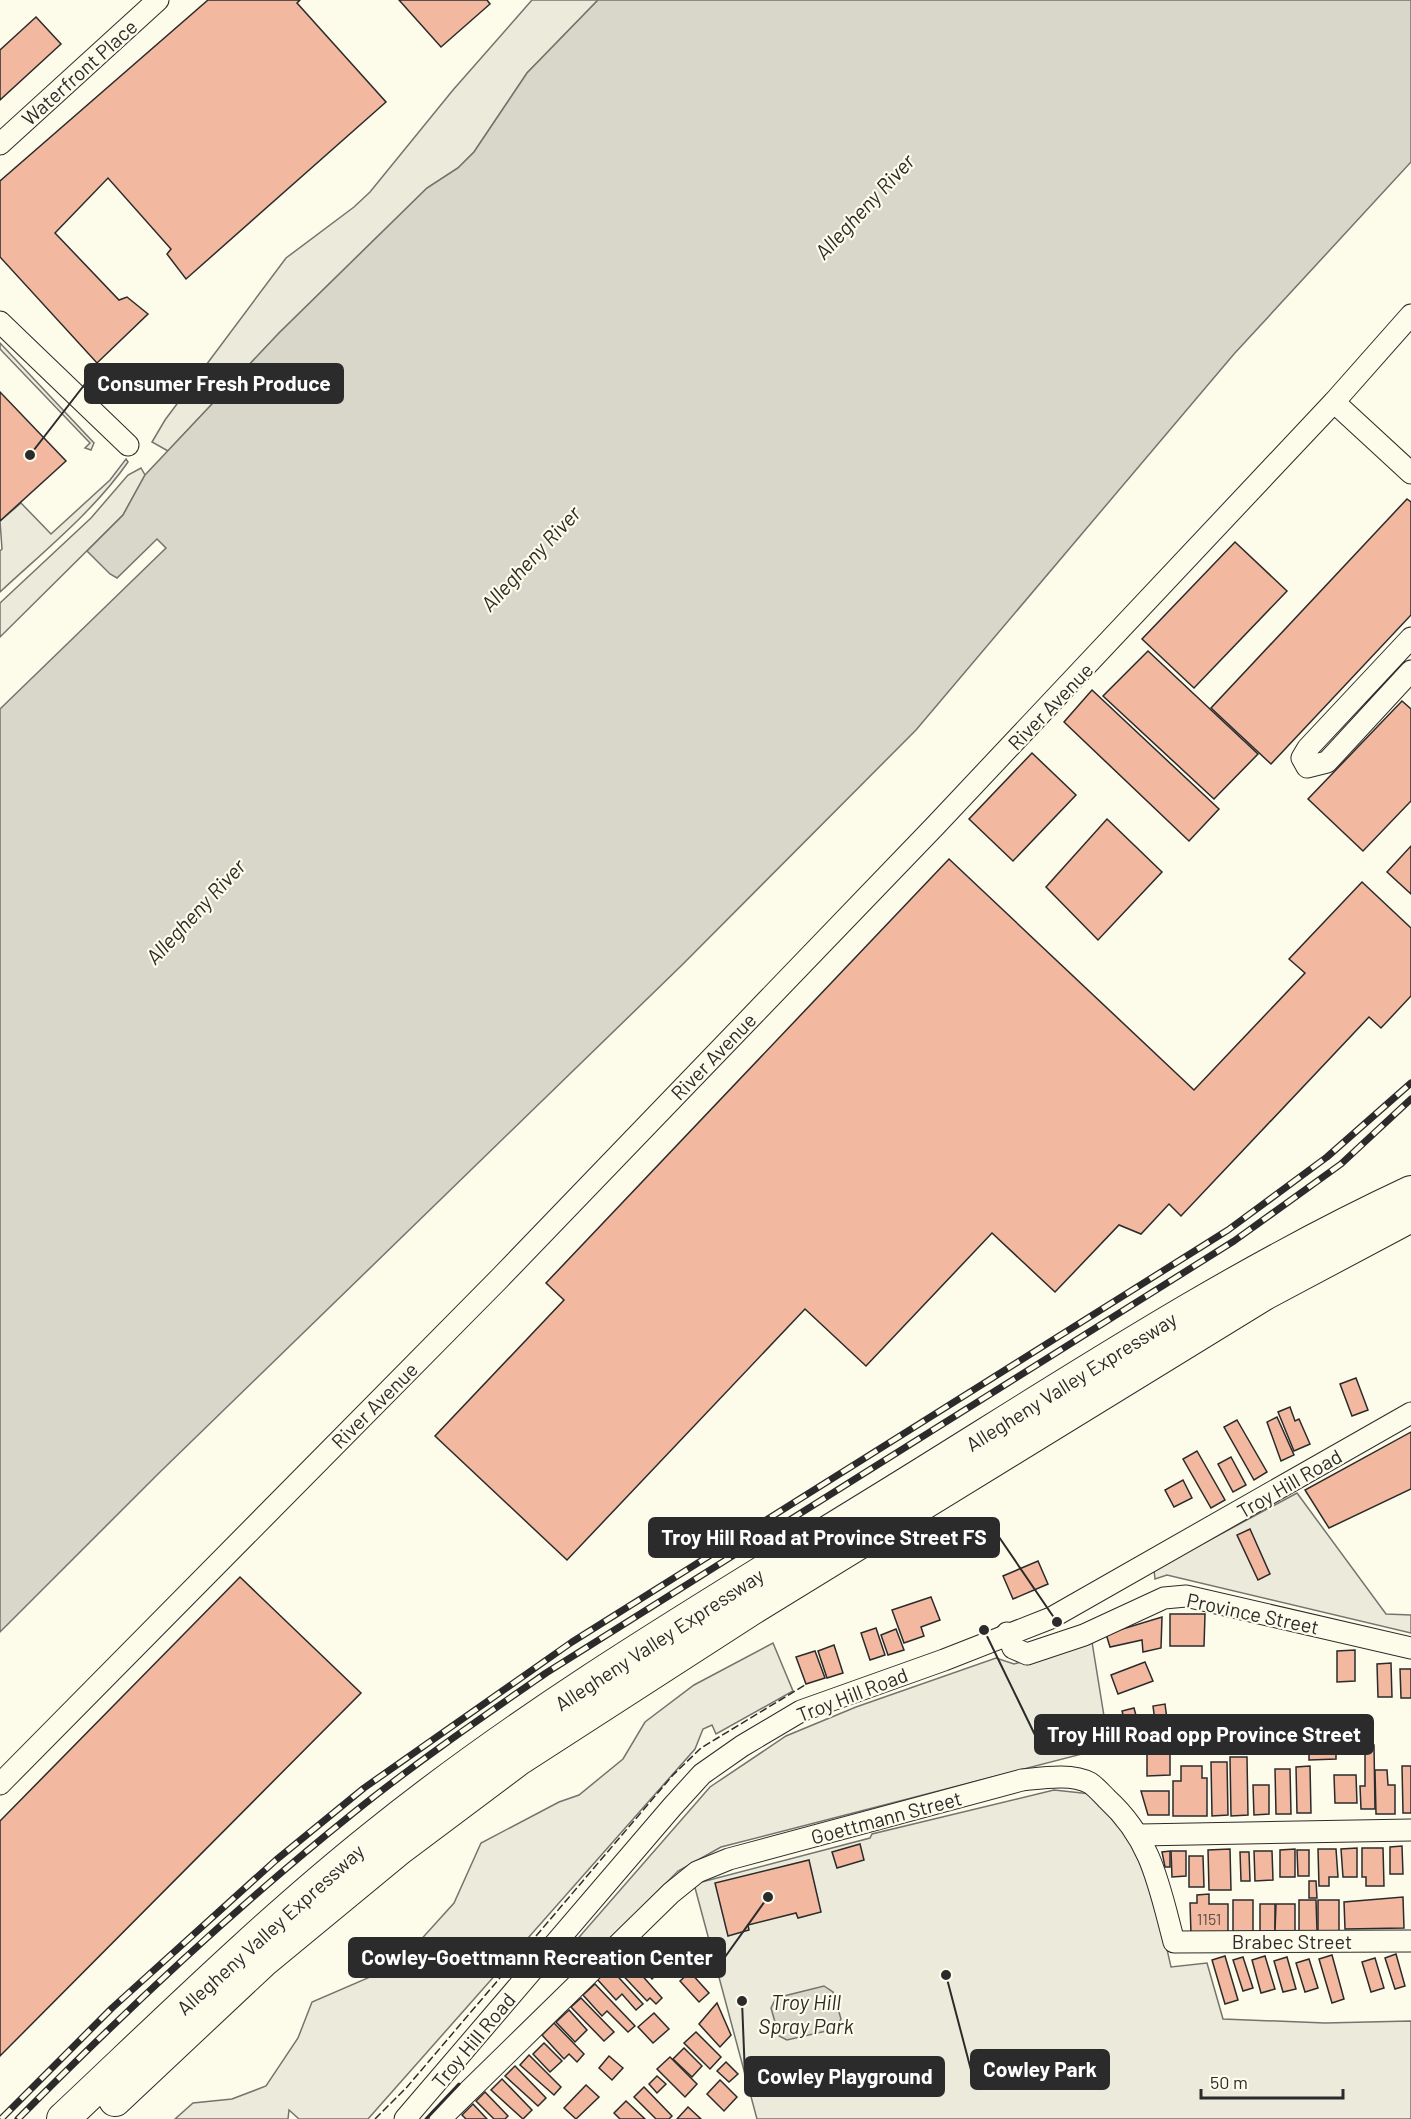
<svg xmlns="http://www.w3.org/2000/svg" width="1411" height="2119" font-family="Barlow,sans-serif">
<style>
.green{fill:#ecebdb;stroke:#74746e;stroke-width:1.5}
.water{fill:#d8d7c9;stroke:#74746e;stroke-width:1.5}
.building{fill:#f2b8a0;stroke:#2b2b2b;stroke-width:1.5}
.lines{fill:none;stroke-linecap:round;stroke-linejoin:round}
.minor-casing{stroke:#2b2b2b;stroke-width:23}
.highway-casing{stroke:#2b2b2b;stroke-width:34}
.minor{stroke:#fdfbea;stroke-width:21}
.highway{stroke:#fdfbea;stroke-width:32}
.rail-casing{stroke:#2b2b2b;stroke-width:7}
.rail{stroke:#fdfbea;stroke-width:4.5;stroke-dasharray:14;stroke-linecap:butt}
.fence{stroke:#2b2b2b;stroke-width:1.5;stroke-dasharray:8 3;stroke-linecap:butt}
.wall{stroke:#2b2b2b;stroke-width:3}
.labels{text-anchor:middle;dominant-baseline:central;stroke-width:4.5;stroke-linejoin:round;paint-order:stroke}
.number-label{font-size:16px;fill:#5d4e48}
.street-label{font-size:20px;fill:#2b2b2b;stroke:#fdfbea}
.water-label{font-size:21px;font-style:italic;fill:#2b2b2b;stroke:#fdfbea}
.leader{fill:none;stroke:#2b2b2b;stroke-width:2}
.callout-dot{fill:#2b2b2b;stroke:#fdfbea;stroke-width:2}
.callout{fill:#2b2b2b;stroke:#2b2b2b;stroke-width:2}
.callout-label{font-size:21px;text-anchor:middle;font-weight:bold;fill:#fff}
</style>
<rect width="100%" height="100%" fill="#fdfbea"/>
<g class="green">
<polygon points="532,0 598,0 527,73 474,152 458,168 427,188 279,333 168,451 152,442 165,420 286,258 354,207 370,192 453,90"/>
<polygon points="0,343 94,443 91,450 85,448 90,443 0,349"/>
<path d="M 126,459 L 128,462 C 94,511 44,551 0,592 L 0,551 L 2,549 L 0,521 L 21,503 L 51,534 L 110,480 Z"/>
<polygon points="141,468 145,475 123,515 0,637 0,603 91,518 128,475"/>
<polygon points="1297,1493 1386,1614 1411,1615 1411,1633 1167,1575 1155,1579 1154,1570"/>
<polygon points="1092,1642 1109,1747 721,1847 678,1871 589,1960 574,1943 710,1787 786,1736 856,1707 996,1658 1014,1664"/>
<polygon points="773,1643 793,1691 716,1734 712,1725 703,1729 695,1749 368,2119 299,2119 289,2110 288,2119 175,2119 193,2103 232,2099 266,2086 298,2038 312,2002 398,1965 454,1903 481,1843 559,1802 579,1795 623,1759 645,1722 694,1685"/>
<polygon points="1054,1790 1091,1794 1128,1833 1149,1870 1171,1967 1207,1963 1223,2019 1325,2023 1411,2021 1411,2119 757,2119 694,1884 870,1838 872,1834"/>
</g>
<g class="water">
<polygon points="598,0 1411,0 1411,162 1234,354 916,730 682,965 159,1473 0,1632 0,709 166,548 157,539 117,578 110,574 87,551 123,515 145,475 279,333 427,188 458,168 474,152 527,73"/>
<polygon points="824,1986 833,1992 841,2019 835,2029 787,2040 779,2036 771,2008 776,1998"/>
</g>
<g class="building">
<polygon points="208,0 300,0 297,3 386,102 186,279 167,254 171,249 108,178 55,233 119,300 127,297 148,314 97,363 0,257 0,181"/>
<polygon points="399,0 487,0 490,4 441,47"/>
<polygon points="36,17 61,44 0,100 0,50"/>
<polygon points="0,392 66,461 0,521"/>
<polygon points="1407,499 1411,502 1411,615 1271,764 1211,708"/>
<polygon points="1235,542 1287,591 1194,688 1142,639"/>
<polygon points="1148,651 1258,754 1214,799 1103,696"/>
<polygon points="1092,690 1219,809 1189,841 1064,722"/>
<polygon points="1402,701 1411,709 1411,801 1363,851 1308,799"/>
<polygon points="1032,753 1076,795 1013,861 969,819"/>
<polygon points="1107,819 1162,872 1098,940 1046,887"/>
<polygon points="1411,846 1411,894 1387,872"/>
<polygon points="949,859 1194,1090 1305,973 1289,959 1362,882 1411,928 1411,996 1381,1028 1369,1017 1181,1216 1169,1204 1141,1234 1119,1225 1055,1292 992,1233 866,1366 805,1309 567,1560 435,1436 564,1300 546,1283"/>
<polygon points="1356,1378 1368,1410 1352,1416 1340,1384"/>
<polygon points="1290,1407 1295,1421 1299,1419 1310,1444 1294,1451 1278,1412"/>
<polygon points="1277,1417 1294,1455 1281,1461 1267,1422"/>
<polygon points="1237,1420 1267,1472 1254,1480 1224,1427"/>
<polygon points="1411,1432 1411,1489 1329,1528 1305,1490"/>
<polygon points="1197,1451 1225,1500 1211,1508 1183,1459"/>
<polygon points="1231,1457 1246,1485 1233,1492 1218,1464"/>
<polygon points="1183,1480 1192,1498 1174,1507 1165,1490"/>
<polygon points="1250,1529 1270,1574 1258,1580 1237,1535"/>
<polygon points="1038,1561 1048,1584 1013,1599 1003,1576"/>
<polygon points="240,1577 361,1693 0,2056 0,1821"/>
<polygon points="931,1597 940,1620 921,1627 924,1636 904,1643 892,1610"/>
<polygon points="1170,1614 1205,1614 1204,1646 1170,1646"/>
<polygon points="1162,1617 1161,1648 1143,1652 1142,1640 1110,1647 1106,1634"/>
<polygon points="876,1628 885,1655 870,1660 861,1633"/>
<polygon points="896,1629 904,1650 888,1655 881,1635"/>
<polygon points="834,1645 843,1673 827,1678 818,1651"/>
<polygon points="1355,1650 1355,1681 1337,1682 1337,1651"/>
<polygon points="815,1651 825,1678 806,1684 796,1657"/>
<polygon points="1145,1662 1153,1681 1118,1694 1111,1675"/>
<polygon points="1391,1663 1392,1697 1378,1697 1377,1664"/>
<polygon points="1400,1669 1411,1669 1411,1698 1401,1698"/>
<polygon points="1165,1704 1169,1734 1157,1736 1153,1706"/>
<polygon points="1134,1708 1141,1734 1129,1738 1122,1711"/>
<polygon points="1336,1728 1336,1759 1309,1760 1309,1729"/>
<polygon points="1365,1745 1374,1745 1375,1809 1361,1809 1360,1786 1365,1786"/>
<polygon points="1147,1749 1170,1749 1170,1775 1147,1776"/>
<polygon points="1230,1757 1247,1757 1248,1815 1231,1816"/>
<polygon points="1211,1762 1227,1762 1228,1815 1212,1816"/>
<polygon points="1181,1766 1202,1766 1202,1778 1207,1778 1207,1816 1173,1816 1173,1781 1181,1781"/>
<polygon points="1310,1766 1311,1813 1297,1813 1296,1767"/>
<polygon points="1402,1766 1411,1766 1411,1813 1403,1813"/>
<polygon points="1275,1769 1290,1769 1291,1814 1276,1814"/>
<polygon points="1375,1770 1387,1770 1388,1785 1395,1785 1395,1814 1376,1814"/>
<polygon points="1334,1775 1356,1775 1357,1803 1335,1803"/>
<polygon points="1253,1785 1269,1785 1269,1814 1254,1815"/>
<polygon points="1141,1791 1169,1791 1169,1815 1148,1815"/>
<polygon points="860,1844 864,1860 837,1868 832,1852"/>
<polygon points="1402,1846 1403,1874 1390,1874 1390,1847"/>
<polygon points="1357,1848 1357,1877 1343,1877 1341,1849"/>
<polygon points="1362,1848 1383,1848 1384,1886 1366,1886 1366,1877 1362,1877"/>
<polygon points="1230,1849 1231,1890 1209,1890 1208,1850"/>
<polygon points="1295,1849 1295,1877 1280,1877 1280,1850"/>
<polygon points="1318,1849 1336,1849 1338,1877 1329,1877 1329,1886 1319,1886"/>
<polygon points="1297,1850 1309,1850 1309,1876 1298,1876"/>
<polygon points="1170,1851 1170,1867 1165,1867 1162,1852"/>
<polygon points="1171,1851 1186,1851 1186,1876 1172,1877"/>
<polygon points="1254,1851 1272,1851 1273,1880 1255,1881"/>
<polygon points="1240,1852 1249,1852 1250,1881 1241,1881"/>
<polygon points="1189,1856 1203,1856 1204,1887 1189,1887"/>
<polygon points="809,1860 821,1912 798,1918 796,1913 748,1925 749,1930 728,1936 715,1883"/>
<polygon points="1309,1881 1316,1881 1317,1898 1309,1898"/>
<polygon points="1209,1894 1209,1904 1228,1904 1228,1933 1191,1934 1190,1903 1197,1903 1197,1895"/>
<polygon points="1403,1897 1404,1928 1345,1929 1344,1902"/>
<rect x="1233" y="1900" width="20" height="32"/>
<polygon points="1299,1900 1316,1900 1317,1931 1299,1932"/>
<polygon points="1318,1900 1339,1900 1339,1932 1318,1931"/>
<rect x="1260" y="1904" width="15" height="28"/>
<polygon points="1276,1904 1295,1904 1295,1931 1275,1931"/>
<polygon points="636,1942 662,1969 652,1979 627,1951"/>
<polygon points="623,1954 662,1998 656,2004 650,1998 647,2001 613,1965"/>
<polygon points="1396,1954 1405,1986 1395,1989 1385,1958"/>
<polygon points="1332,1955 1344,1999 1332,2003 1319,1959"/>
<polygon points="1225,1956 1238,2000 1225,2004 1212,1960"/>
<polygon points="1265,1956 1275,1989 1261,1993 1252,1960"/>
<polygon points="1243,1957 1253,1988 1243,1991 1233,1960"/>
<polygon points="1287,1957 1296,1989 1283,1992 1274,1961"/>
<polygon points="1375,1958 1384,1988 1371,1992 1362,1962"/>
<polygon points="1309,1959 1318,1988 1305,1992 1296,1963"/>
<polygon points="610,1968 643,2004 636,2010 622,1994 616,2000 597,1979"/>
<polygon points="690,1972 709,1993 699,2002 680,1981"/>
<polygon points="595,1984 635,2026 628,2032 607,2011 602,2016 583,1995"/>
<polygon points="581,1998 614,2032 604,2041 571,2007"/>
<polygon points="717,2003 731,2035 720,2047 699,2024"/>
<polygon points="569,2010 587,2030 575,2042 556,2022"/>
<polygon points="654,2013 669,2029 653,2043 638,2027"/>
<polygon points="554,2023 584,2054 577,2062 569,2054 564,2059 542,2035"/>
<polygon points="696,2032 721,2057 710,2069 684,2043"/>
<polygon points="544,2043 562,2061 550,2072 533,2054"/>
<polygon points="684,2048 702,2066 692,2077 673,2059"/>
<polygon points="529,2055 561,2087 554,2095 520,2065"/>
<polygon points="609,2056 623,2068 612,2080 599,2068"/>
<polygon points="670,2057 697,2084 685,2097 657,2069"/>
<polygon points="726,2062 738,2074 729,2082 717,2071"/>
<polygon points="515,2066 546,2098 538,2106 505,2076"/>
<polygon points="657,2076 666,2084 657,2093 649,2084"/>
<polygon points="502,2079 532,2110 523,2119 491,2090"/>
<polygon points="720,2080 737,2097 724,2111 707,2094"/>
<polygon points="586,2085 599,2097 576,2119 564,2108"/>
<polygon points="644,2087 672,2116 669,2119 656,2119 634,2097"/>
<polygon points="485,2092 508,2116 505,2119 494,2119 476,2101"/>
<polygon points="626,2101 645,2119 620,2119 614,2113"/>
<polygon points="473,2104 487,2119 466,2119 462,2115"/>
<polygon points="688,2107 701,2119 677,2119"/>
</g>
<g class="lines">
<g class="minor-casing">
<g id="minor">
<polyline points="0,144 158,0"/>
<polyline points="0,322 128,445"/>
<polyline points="1334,402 1411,473"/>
<polyline points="1411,638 1308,748 1302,758 1307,767 1327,762 1411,671"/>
<polyline points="1007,1633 1013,1648 1027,1654 1084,1635 1164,1598 1186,1596 1411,1648"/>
<polyline points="0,1784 500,1278 935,826 1334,402 1411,315"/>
<polyline points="1140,1835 1411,1830"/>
<polyline points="405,2119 672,1807 702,1774 742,1746 801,1711 944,1660 1051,1618 1411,1413"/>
<path d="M 440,2119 L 671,1893 L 697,1872 L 729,1859 L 1022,1780 C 1042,1778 1072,1773 1090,1783 C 1096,1787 1102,1794 1107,1799 C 1152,1840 1159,1886 1174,1942 L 1411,1941"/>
</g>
</g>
<g class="highway-casing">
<g id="highway">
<polyline points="115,2100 262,1962 399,1849 519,1759 753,1608 1266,1293 1411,1216"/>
<path d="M 63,2119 C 165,2023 265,1924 375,1836 C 546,1698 739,1588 925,1472 C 1084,1373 1241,1271 1411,1192"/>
</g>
</g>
<use href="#minor" class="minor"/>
<use href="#highway" class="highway"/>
<g class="rail-casing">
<g id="rail">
<polyline points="1,2119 112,2008 276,1860 364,1788 572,1642 1228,1230 1327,1157 1411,1083"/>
<path d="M 18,2119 C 124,2012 235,1908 352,1814 C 414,1764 481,1718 546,1673 L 1234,1241 L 1341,1164 L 1411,1099"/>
</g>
</g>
<use href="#rail" class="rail"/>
<g class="fence">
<polyline points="536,1936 673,1775 701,1748 805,1685"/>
<polyline points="375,2119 407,2087 528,1945"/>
</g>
<polyline class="wall" points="426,2119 459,2084"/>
</g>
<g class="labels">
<g class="number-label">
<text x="1209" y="1918">1151</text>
</g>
<g class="street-label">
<text transform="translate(79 72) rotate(-42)">Waterfront Place</text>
<text transform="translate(1050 706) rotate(-46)">River Avenue</text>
<text transform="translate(713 1056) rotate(-46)">River Avenue</text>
<text transform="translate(1071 1381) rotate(-32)">Allegheny Valley Expressway</text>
<text transform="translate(374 1405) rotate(-45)">River Avenue</text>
<text transform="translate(1289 1483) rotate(-30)">Troy Hill Road</text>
<text transform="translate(1253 1613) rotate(12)">Province Street</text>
<text transform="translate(659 1639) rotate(-33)">Allegheny Valley Expressway</text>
<text transform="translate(852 1694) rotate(-21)">Troy Hill Road</text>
<text transform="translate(886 1817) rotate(-15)">Goettmann Street</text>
<text transform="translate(270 1929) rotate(-42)">Allegheny Valley Expressway</text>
<text x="1292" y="1941">Brabec Street</text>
<text transform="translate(473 2040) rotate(-50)">Troy Hill Road</text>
</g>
<g class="water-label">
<text transform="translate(864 206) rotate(-47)">Allegheny River</text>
<text transform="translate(530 558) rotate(-47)">Allegheny River</text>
<text transform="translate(195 911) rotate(-47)">Allegheny River</text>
<text x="806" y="2001">Troy Hill<tspan x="806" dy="24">Spray Park</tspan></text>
</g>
</g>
<path class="leader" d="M30 455L85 384M1057 1622L999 1537M984 1630L1035 1735M768 1897L725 1957M946 1975L971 2070M742 2001L745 2076"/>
<g class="callout-dot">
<circle cx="30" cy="455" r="6"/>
<circle cx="1057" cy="1622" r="6"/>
<circle cx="984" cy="1630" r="6"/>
<circle cx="768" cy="1897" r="6"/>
<circle cx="946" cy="1975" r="6"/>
<circle cx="742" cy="2001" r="6"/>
</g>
<g class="callout">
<rect x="85" y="364" width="258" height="39" rx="6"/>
<rect x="649" y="1518" width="350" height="39" rx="6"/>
<rect x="1035" y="1715" width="338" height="39" rx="6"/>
<rect x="349" y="1938" width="376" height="39" rx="6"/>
<rect x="971" y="2050" width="138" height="39" rx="6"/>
<rect x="745" y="2057" width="199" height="39" rx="6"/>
</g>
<g class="callout-label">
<text x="214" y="391">Consumer Fresh Produce</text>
<text x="824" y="1545">Troy Hill Road at Province Street FS</text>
<text x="1204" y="1742">Troy Hill Road opp Province Street</text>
<text x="537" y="1965">Cowley-Goettmann Recreation Center</text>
<text x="1040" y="2077">Cowley Park</text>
<text x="845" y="2084">Cowley Playground</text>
</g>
<path d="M1201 2089v9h142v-9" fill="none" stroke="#2b2b2b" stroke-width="3"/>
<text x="1210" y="2089" font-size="18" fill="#2b2b2b" stroke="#fdfbea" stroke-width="4.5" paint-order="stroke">50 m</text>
</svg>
